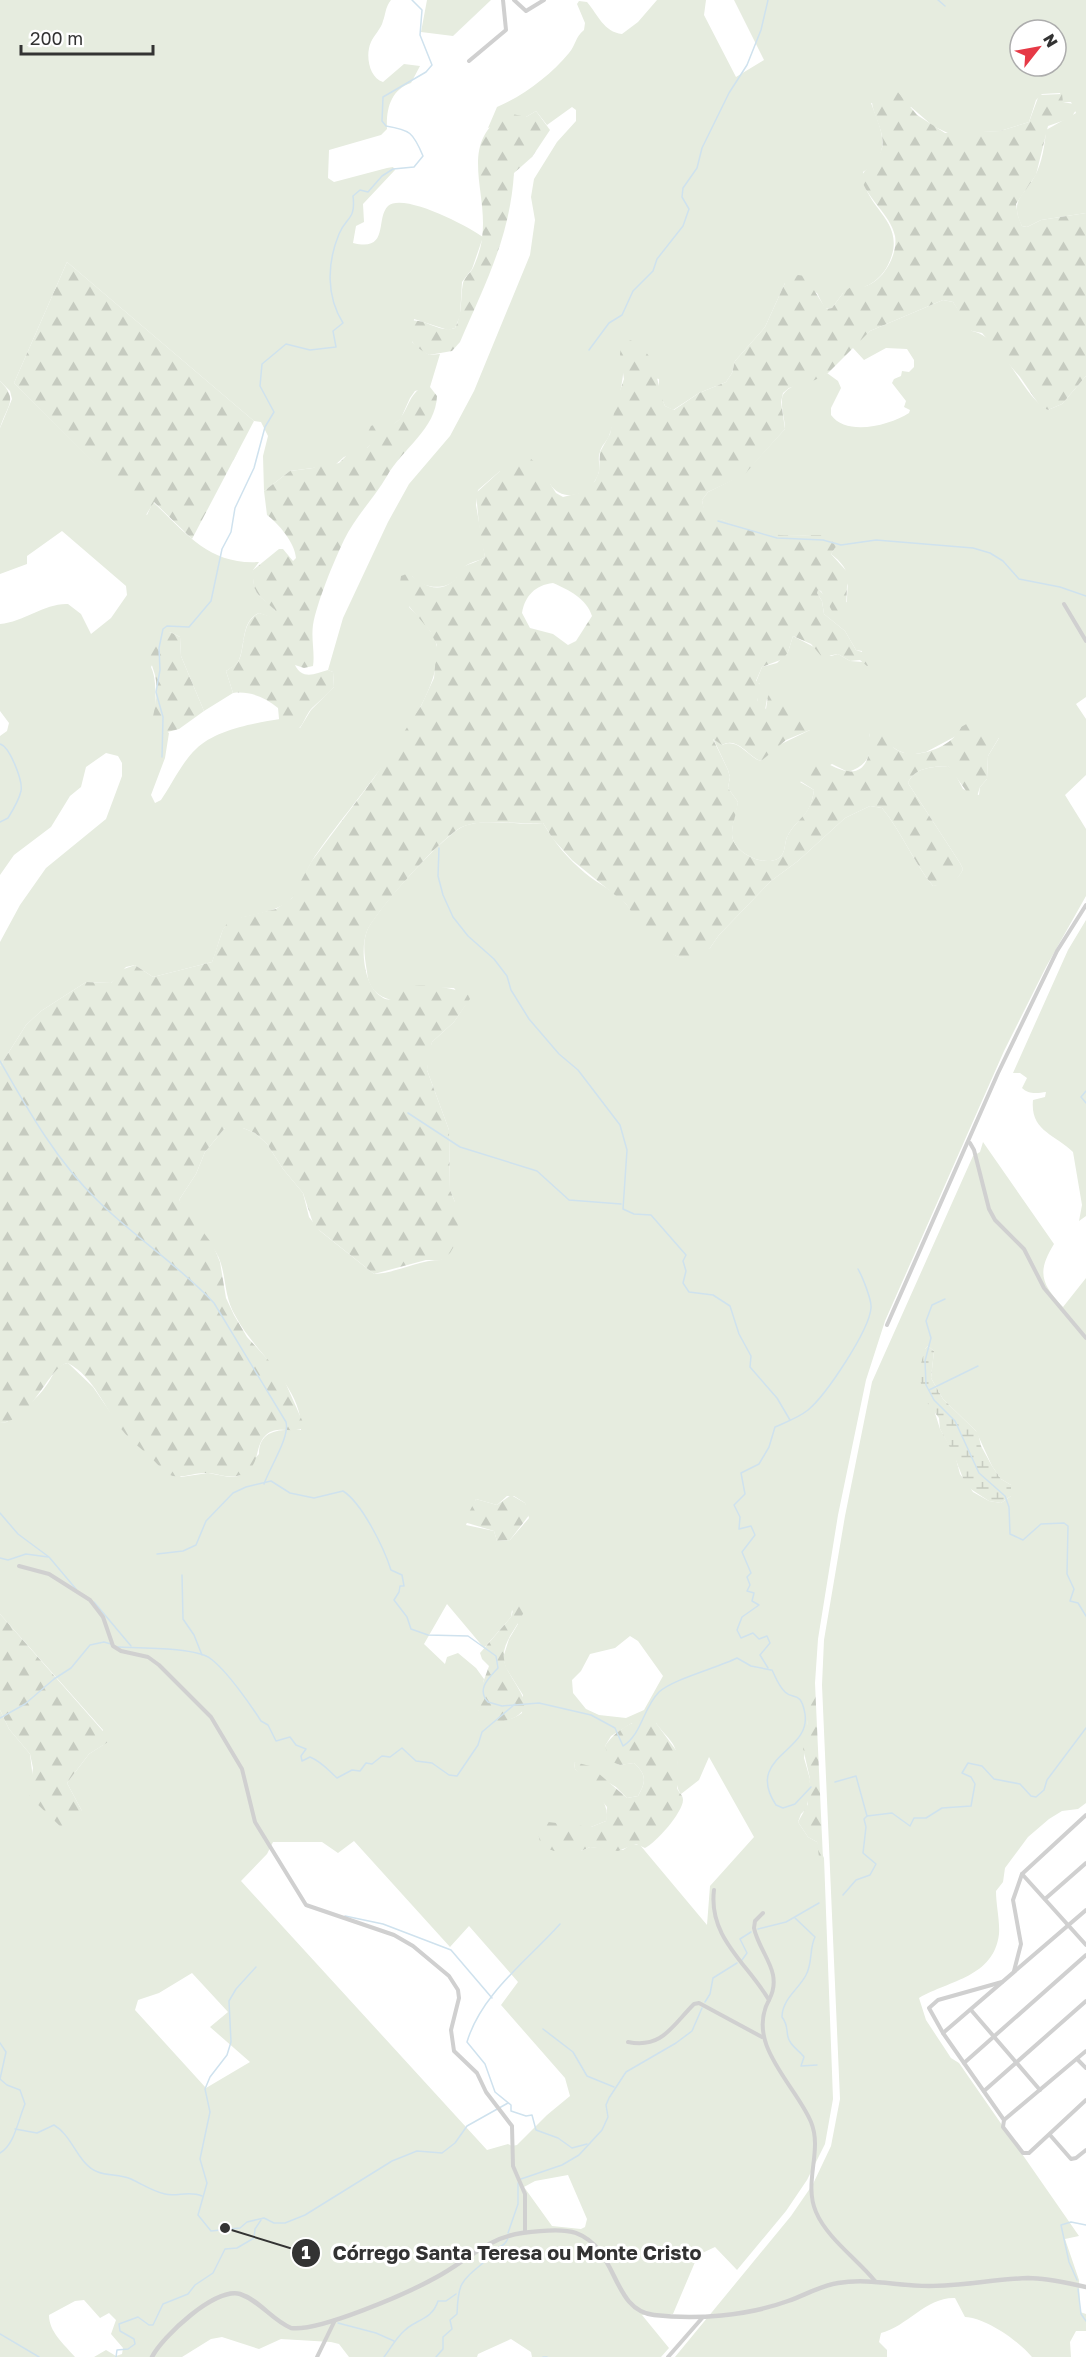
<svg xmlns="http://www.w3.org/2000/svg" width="1086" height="2357" font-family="'Golos Text',sans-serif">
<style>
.green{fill:#e6ecdf;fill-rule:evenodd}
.forest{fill:url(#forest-firs);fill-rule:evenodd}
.wetland{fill:url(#wetland-marsh)}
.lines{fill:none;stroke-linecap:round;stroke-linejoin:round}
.stream{stroke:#cfe2ee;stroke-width:1.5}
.minor{stroke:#d0d0d0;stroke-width:4}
.tertiary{stroke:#d0d0d0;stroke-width:4.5}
.leader{fill:none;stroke:#333;stroke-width:2}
.callout-dot{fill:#333;stroke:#fff;stroke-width:2}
.mark-label{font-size:18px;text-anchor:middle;font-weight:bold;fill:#fff}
.callout-label{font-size:20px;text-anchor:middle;font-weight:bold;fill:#333;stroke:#fff;stroke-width:6;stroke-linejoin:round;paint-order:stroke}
</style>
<defs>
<pattern id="forest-firs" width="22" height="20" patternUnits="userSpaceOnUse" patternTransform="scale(1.5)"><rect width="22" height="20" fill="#e6ecdf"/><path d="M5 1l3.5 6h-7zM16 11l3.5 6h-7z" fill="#c6cbc0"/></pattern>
<pattern id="wetland-marsh" width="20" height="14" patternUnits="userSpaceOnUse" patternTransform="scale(1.5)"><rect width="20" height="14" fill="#e6ecdf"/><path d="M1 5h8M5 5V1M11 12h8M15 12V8" fill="none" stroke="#c6cbc0"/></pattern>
</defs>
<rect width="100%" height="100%" fill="#fff"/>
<g class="green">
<path d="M 0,0 L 391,0 C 385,8 386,13 383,21 C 381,29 374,35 371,42 C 365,55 369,78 383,82 L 404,64 L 420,66 L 411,83 C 391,90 386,108 387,129 L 381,135 L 329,150 L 328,178 L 334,182 L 387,168 L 393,167 L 395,170 L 363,204 L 364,222 L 356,226 L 353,243 C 390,252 375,219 388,206 C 403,192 468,226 483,237 L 472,269 L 462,282 L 460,316 L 455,328 L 448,330 L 414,319 L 412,342 L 429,355 L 440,354 L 430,387 L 415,391 L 410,398 L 401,418 L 367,448 L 344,457 L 335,465 L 290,471 L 264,491 L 263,456 L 268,436 L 261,422 L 254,421 L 67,262 L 14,383 L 147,515 L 153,502 C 187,534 209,565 259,562 L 253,570 C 252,604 268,595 277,614 L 276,619 L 259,613 C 240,621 246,647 238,662 C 236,665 229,669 226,671 L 233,693 L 204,711 L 181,656 L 180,637 L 170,632 L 151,667 C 161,688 148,720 169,733 L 165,758 L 151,795 L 155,803 L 161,800 C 172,784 182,762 196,749 C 215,730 254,723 280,719 L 280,729 L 300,728 L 311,710 L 334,687 L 333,672 L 328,670 L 343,618 L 388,522 L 409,484 L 450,436 L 474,391 L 530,255 L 535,220 L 531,197 L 534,179 L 557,142 L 576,121 L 576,110 L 572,107 L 547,125 L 536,111 L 526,117 L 488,128 L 497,107 C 523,96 551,75 569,53 C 576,45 575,37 584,30 L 585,23 L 577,4 L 579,1 L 587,2 C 598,15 604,32 622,34 L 638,22 L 657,0 L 706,0 L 704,15 L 736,77 L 764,60 L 734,0 L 1086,0 L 1086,213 L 1041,220 L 1027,227 L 1022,226 C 1009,200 1024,196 1035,176 C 1042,163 1045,144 1046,130 L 1076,113 L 1071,102 L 1063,102 L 1060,93 L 1042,94 L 1036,100 L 1029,122 L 1000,131 L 950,134 L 933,126 L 911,107 L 871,103 C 881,130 894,153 863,172 C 862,209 910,220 888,265 C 878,284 863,289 843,293 L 832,308 L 825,309 L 817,293 L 785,283 L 765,327 L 735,361 L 732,373 L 726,382 L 699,393 L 673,410 L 665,406 L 659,392 L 659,379 L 623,372 C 624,378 613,428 609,436 C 607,441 601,446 600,452 C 597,459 601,468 598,475 C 590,495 563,504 550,484 L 500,471 L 478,490 L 476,505 L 485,557 C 480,561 473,561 467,565 C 462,568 459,575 455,580 C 444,591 421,588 412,576 L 409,607 C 419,617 435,632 437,647 C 444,706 343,811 312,861 C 305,872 302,886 293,897 C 274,918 236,912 224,928 C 220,935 216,953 212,962 L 153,977 L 135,965 L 126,967 L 111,983 L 86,982 L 41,1011 L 26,1025 L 0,1066 L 0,942 L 20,905 L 46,868 L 106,819 L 122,776 L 122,763 L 118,756 L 106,753 L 86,767 L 81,787 L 70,796 L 51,827 L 14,855 L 0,875 L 0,736 L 7,731 L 9,723 L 0,711 L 0,624 C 24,622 45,603 68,604 L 81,614 L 91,634 L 111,618 L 127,595 L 126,586 L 62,531 L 27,556 L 27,564 L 0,574 L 0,428 L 12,399 L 10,391 L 0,381 ZM 1020,30 L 1056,30 L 1056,66 L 1020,66 Z"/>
<polygon points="427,0 491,0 453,36 421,32"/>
<path d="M 943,300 L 953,302 L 972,331 C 1005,338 1020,395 1048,410 L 1062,404 L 1086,376 L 1086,697 L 1076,704 L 1086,719 L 1086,775 L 1065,795 L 1086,829 L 1086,896 L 1046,967 L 1004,1051 L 885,1321 L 866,1380 L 838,1515 L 818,1639 L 815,1683 L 808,1684 L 808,1720 L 804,1758 L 810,1779 L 807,1808 L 801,1814 L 798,1822 L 808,1837 L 817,1842 L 824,1858 L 833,2099 L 825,2144 L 807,2180 L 786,2211 L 737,2270 L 715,2247 L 698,2255 L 673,2314 L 642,2315 L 669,2348 L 661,2357 L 532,2357 L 531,2352 L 511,2339 L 478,2354 L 477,2357 L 349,2357 L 339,2344 L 331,2342 L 281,2339 L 259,2349 L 222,2337 L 211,2339 L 182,2357 L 94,2357 L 106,2350 L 116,2356 L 122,2354 L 123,2348 L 111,2334 L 116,2320 L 109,2313 L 100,2318 L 84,2300 L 75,2301 L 49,2315 C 49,2332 64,2344 75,2357 L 0,2357 L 0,1710 L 9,1729 L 30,1754 L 33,1779 L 82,1811 L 67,1783 L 89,1754 L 103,1745 L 103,1730 L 0,1614 L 0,1423 L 7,1422 C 19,1411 37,1400 46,1386 C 53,1377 55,1365 68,1363 L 93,1387 L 123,1431 L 181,1477 L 208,1473 L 229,1477 L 239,1476 L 259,1454 C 259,1429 281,1429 301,1430 C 303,1387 255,1353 236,1317 C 223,1296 227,1275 218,1256 C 208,1235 188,1221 179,1200 L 196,1174 L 205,1152 L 225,1128 L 243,1128 L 255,1133 L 267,1144 L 283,1169 L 303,1193 L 309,1217 L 320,1231 L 374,1274 C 397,1273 418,1260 441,1260 L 455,1202 L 450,1190 L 449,1130 L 427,1070 L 428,1056 L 432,1042 L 454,1022 L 466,1004 L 454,988 L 412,987 L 392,1000 C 377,997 368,987 367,972 C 365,959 362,943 367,931 C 377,909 441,838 462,827 C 481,817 520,826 543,823 C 554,842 568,859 585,873 C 598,884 615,891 626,904 C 646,928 650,946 682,958 L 710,948 L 719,935 L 771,881 L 798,861 L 845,818 L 870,806 L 882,808 C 902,832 913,862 933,886 C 945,883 958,882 963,869 L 960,863 L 908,783 C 915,767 932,767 948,766 L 954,772 L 963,789 L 979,795 L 980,787 L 987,779 L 988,756 L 999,738 L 958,735 L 926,752 L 910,755 L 899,751 L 869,733 C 874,752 868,766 848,772 L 832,764 L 800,782 L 814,790 C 810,819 797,817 787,837 C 784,844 786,853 779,858 C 764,868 732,852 732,834 C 732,824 736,811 738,802 L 728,788 L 730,777 L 728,770 L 713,738 L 722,745 C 738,737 748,757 761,761 L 777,746 L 810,730 C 799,706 793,705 767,699 L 765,710 L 757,702 L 760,684 L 756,682 L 762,667 L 777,663 L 788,652 L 793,636 L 831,656 L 838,654 L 850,661 L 863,662 L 862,651 L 856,650 L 845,631 L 824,614 L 822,601 L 817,593 L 818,589 L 826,597 L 830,607 L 847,602 C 847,579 853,571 831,554 L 835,548 L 818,535 L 779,536 L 745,531 L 723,520 L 710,518 L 704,511 L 702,500 L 708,492 L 744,474 L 785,429 C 785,420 781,409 782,399 C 783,384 815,380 827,373 L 838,381 L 841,388 L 831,408 L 831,415 C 847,437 890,425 909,413 L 910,410 L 904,407 L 906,401 L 892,383 L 894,379 L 901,376 L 902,371 L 909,372 L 914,367 L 914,360 L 907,349 L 886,348 L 864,360 L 852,347 L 870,331 ZM 507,1496 L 514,1496 L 525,1503 L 529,1518 L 510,1540 L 497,1541 L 494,1531 L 466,1525 L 476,1499 L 497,1505 ZM 447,1604 L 484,1648 L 511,1617 L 512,1610 L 518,1624 L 509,1639 L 503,1658 L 506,1668 L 523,1695 L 522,1713 C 504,1725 495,1722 478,1710 L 484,1679 L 476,1668 L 458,1653 L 447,1657 L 445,1664 L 424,1644 ZM 630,1636 L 638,1641 L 663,1676 L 644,1710 L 626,1718 L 599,1715 L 586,1709 L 573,1693 L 572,1680 L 581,1671 L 590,1654 L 615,1648 ZM 632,1723 L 656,1723 C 661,1731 670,1738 674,1746 C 682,1761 671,1782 681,1794 L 699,1780 L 709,1757 L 754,1837 L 710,1886 L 707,1925 L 640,1845 L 632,1844 L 623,1850 L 590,1847 L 581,1851 L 572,1851 L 591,1827 L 606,1821 C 612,1802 588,1781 575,1769 L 574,1762 L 616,1787 L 627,1798 L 638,1796 C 646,1782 647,1775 634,1763 L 619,1765 L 605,1746 L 611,1736 ZM 354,1841 L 450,1947 L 469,1926 L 518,1982 L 501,2005 L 565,2078 L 570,2096 L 547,2115 L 517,2145 L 512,2146 L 508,2144 L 487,2150 L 241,1881 L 267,1854 L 273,1842 L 322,1842 L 338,1853 ZM 192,1973 L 228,2012 L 210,2027 L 250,2062 L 206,2088 L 135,2010 L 138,2000 L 159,1993 ZM 568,2175 L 587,2219 L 585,2227 L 581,2229 L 552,2226 L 524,2187 L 535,2181 Z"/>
<path d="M 1086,920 L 1086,1216 L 1079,1221 L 1082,1205 L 1073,1152 C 1055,1134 1030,1131 1033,1100 L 1045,1097 L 1046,1092 C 1038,1093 1029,1095 1022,1088 L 1027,1078 L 1020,1073 L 1013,1073 L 1068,950 Z"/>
<path d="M 983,1142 L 1054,1244 C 1036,1273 1042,1284 1063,1307 L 1086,1278 L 1086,1803 L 1078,1809 L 1062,1811 L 1049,1819 L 1028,1837 L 1005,1868 L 1003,1882 L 996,1891 C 996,1905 1000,1921 999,1934 C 994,1977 950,1980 919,1998 L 926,2020 L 951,2058 L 959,2063 L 1079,2236 L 1065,2239 L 1079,2280 L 1080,2312 L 1086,2314 L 1086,2331 L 1076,2331 L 1070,2342 L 1071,2357 L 1032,2357 C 1019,2341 986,2318 965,2317 L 955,2298 C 926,2297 908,2326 881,2333 L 879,2342 L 887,2350 L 887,2357 L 675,2357 L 791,2216 L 813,2184 L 831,2146 L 840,2099 L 822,1685 L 824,1640 L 845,1516 L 872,1382 L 973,1156 L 980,1152 ZM 928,1346 L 934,1351 L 931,1378 L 943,1399 L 976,1431 L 992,1466 L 1001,1479 L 1011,1485 L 1011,1496 L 1001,1503 L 989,1501 L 973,1492 L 960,1474 L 955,1455 L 940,1429 L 935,1413 L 925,1349 Z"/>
</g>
<g class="forest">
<path d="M 892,85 L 917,115 L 945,133 L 1000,131 L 1029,122 L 1039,95 L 1062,94 L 1063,102 L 1079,105 L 1071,118 L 1048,126 L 1036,175 L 1016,204 L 1018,216 L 1022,226 L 1027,227 L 1041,220 L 1086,213 L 1086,376 L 1062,404 L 1048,410 L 1040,406 L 1020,377 L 982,333 L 972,331 L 968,327 L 953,302 L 943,300 L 870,331 L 828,373 L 815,380 L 789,388 L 783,393 L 781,402 L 785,429 L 744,475 L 708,492 L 702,500 C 705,518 711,515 726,521 C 767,540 787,534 830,535 L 837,538 L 839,542 L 831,554 L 851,576 L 847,586 L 846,611 L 832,611 L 821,591 L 818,590 L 817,593 L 822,601 L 824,614 L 845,631 L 856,650 L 868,654 L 874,663 L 867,666 L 860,660 L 850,661 L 838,654 L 822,657 L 811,644 L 793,636 L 788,652 L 783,659 L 762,667 L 756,681 L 762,686 L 757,701 L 766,709 L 768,696 L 771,693 L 777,695 L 813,720 L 810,730 L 786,740 L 761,761 C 748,757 738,736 722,745 L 713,739 L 728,770 L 730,777 L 728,788 L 738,802 C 737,812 732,824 732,834 C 732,852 764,868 779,858 C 786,853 784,844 787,837 C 797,817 810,818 814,790 L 794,777 L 795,773 L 820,761 C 828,763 838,770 847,771 C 869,775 872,747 869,733 L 880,730 C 886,738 890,747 899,751 C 918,760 954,746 961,727 L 970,722 L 1000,736 L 988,756 L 987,779 L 980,787 L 975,803 L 948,766 C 932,767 915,767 908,783 L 960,863 L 963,869 C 958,882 946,885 933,886 C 913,862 902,832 882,808 L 870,806 L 845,818 L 798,861 L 771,881 L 719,935 L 710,948 L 697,957 L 681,958 L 664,951 L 647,935 L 626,904 L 572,860 L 553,839 L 543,823 C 521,825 481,818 462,827 C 441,837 378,909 367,931 C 360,948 364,984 379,995 C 393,1007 398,991 410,987 C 424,983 456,988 468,995 L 470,999 L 454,1022 L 432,1042 L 427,1070 L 449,1130 L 450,1190 L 455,1202 L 458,1226 L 457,1241 L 450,1253 L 441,1260 L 426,1260 L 374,1274 L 314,1226 L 303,1193 L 283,1169 L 267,1144 L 255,1133 L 243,1128 L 225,1128 L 205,1152 L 196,1174 L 179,1200 L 213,1245 L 220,1262 L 226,1298 L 234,1315 L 247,1337 L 282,1375 L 305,1427 C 294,1435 278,1424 266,1435 C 254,1446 261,1463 245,1473 C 231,1481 219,1473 205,1473 C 194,1473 184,1478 173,1476 C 165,1474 158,1464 152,1459 C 142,1449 131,1441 122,1430 C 104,1408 95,1378 68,1363 C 49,1365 33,1421 0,1423 L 0,1066 L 26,1025 L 41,1011 L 86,982 L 111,983 L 121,970 L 135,965 L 153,977 L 212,962 L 223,929 L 230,920 L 276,909 L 292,898 L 311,862 L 374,778 L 421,706 L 434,678 L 437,645 L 430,631 L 402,598 L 399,589 L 401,576 L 409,573 C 420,584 437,594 452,582 C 457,579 458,572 463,567 C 470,563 478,562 485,557 L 480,535 L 476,493 L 500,471 L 513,464 L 531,459 L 538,465 L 556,493 L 563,497 L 579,493 L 595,481 L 599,472 L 600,452 L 610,434 L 616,402 L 624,379 L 620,354 L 621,347 L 630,340 C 657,350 656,384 665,406 L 674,410 L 699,393 L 726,382 L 732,373 L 735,361 L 765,327 L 785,283 L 798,275 L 805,276 L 826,309 L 832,308 L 843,293 L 852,286 C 876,294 899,258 895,236 C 890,214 867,199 861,178 C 865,166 878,162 882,148 C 888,123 850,92 892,85 ZM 553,583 C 569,590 587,599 592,616 L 576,641 L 568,645 L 553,634 L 530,628 L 522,613 C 525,596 535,585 553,583 Z"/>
<path d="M 536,111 L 550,130 L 532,157 L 514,173 C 510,237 485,284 460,342 L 452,351 L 429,355 C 415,347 405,338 407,322 C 422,315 439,334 455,328 C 463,313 460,298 463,283 C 464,278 470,273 473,268 C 477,259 481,248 482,238 C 489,191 456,142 508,113 L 526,117 Z"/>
<polygon points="67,262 254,421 192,539 154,502 146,515 14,383"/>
<path d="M 0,381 C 19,400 7,405 0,428 Z"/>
<path d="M 422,387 L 430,387 L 437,396 C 436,429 402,449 387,476 C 375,497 355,517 344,540 C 334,561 317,602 313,625 C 311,639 315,653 313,666 L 304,668 L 295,665 C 302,680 315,674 328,670 L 333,672 L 334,687 C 327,695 319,701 312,708 C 302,719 304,733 285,733 L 280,729 L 278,708 C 265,697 250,691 233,693 L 226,671 C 229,669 235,665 238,662 C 246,648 240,622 259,613 L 276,618 L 275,610 C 259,595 252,595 253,570 L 279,549 L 283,549 L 293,561 L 296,558 C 295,543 279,524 267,515 L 264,491 L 290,471 L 313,468 L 324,463 L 329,465 L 339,463 L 354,448 L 367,448 L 370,445 L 368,432 L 371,426 C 379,422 387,428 395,423 C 408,414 407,396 422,387 Z"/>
<path d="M 170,632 L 180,637 L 181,656 L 204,711 L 179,729 L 160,734 L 150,727 C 155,711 159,692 155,675 C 151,660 148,660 151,643 Z"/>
<polygon points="511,1495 525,1503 530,1514 510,1540 497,1541 494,1531 464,1522 476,1499 497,1505"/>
<path d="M 521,1596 L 526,1603 C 524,1623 501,1639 504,1659 C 505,1672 522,1689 526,1706 C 516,1725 485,1728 475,1705 L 489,1666 L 482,1659 L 480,1653 L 511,1617 L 517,1598 Z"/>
<polygon points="0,1614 109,1738 108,1742 89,1754 67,1783 82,1811 64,1830 29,1796 33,1768 30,1754 9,1729 0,1710"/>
<polygon points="812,1682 815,1683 823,1859 819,1857 817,1842 808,1837 798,1822 808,1804 806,1797 810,1779 803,1748 808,1720 808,1683"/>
<path d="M 645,1720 L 656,1723 L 678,1753 L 677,1788 C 679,1794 683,1794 683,1800 C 683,1812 656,1843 645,1848 L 636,1844 L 618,1851 L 590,1847 L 581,1851 L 554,1851 L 541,1846 L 538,1833 L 548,1822 L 591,1827 L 606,1821 L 607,1807 L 575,1769 L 574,1762 L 590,1766 L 627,1798 L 638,1796 C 646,1782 647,1775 634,1763 L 620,1765 L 610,1761 L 605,1746 C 613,1734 629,1721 645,1720 Z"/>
</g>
<polygon class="wetland" points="928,1346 934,1351 931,1378 943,1399 978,1433 981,1446 992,1466 1001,1479 1011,1485 1011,1496 1001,1503 989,1501 966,1486 954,1455 940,1429 939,1418 923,1397 919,1371 925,1349"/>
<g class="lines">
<g class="stream">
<polyline points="938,0 945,6"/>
<polyline points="589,350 609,323 622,315 633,291 653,271 657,259 683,226 689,209 682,197 683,188 697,168 702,148 729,93 747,65 761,30 768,0"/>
<polyline points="718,521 777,538 823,540 841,545 876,540 973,548 990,553 1003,561 1019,579 1060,587 1086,596"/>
<path d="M 0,744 C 10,747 23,781 21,791 C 19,800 13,810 8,818 L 0,822"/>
<path d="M 162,757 L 163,717 L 156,692 L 160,670 L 159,648 L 163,629 L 167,626 L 189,627 L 211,601 L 222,549 L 231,532 L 235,508 L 254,468 L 265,427 L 274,412 L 260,386 L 262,364 L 286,344 L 310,350 L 336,347 L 333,331 L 343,323 C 326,296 327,263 339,234 C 346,217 356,220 353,196 L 360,190 L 368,192 L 382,176 L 393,169 L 414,167 L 423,156 C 413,132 410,130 386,126 L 382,121 L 383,97 L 426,72 L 432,65 L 420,35 L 422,10 L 412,0"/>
<polyline points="439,848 438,876 443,895 453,917 468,936 494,959 507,976 511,990 529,1019 559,1054 578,1070 620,1125 627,1150 623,1209 634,1214 651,1215 686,1255 683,1261 686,1271 683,1283 689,1292 713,1295 730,1306 739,1334 751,1356 750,1367 777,1398 790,1420"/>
<path d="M 0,1061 C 28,1110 56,1160 97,1200 C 134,1237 179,1265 214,1303 L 286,1422 C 290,1437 270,1467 264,1484"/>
<polyline points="1086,1091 1081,1097 1086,1103"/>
<polyline points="408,1113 460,1147 537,1171 569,1200 621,1204"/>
<polyline points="945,1299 932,1305 926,1321 931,1338 925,1361 926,1385 934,1400 955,1421 979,1473 1005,1496 1009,1507 1010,1534 1023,1540 1041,1524 1064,1523 1068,1526 1067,1574 1074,1589 1070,1601 1078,1603 1086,1616"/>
<polyline points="929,1390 978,1366"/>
<polyline points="0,1513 18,1534 49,1557 76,1589"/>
<path d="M 157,1554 L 183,1551 L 196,1545 L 206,1521 L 233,1493 L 246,1487 L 271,1481 L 290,1493 L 314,1498 L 343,1491 C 362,1503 384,1548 391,1570 L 402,1575 L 404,1586 L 400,1586 L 399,1592 L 394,1600 L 407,1617 L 411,1629 L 428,1635 L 468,1636 L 496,1656 L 498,1668 C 489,1678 476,1689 488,1702 L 502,1706 L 539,1703 L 591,1715 L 615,1728 L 623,1746 C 642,1734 643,1708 659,1692 C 673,1679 717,1668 737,1658 L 751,1666 L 771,1670"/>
<polyline points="0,1558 8,1560 26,1554 48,1557"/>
<polyline points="182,1575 183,1619 194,1635 202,1655"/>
<polyline points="94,1602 131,1646"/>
<path d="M 118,1647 C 138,1648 197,1647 211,1659 C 227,1671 250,1704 261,1721 L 268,1725 L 276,1741 L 290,1737 L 296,1745 L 306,1749 L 301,1756 L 302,1761 L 310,1757 C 322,1762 327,1769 337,1778 L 352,1770 L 360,1771 L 366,1763 L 372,1764 L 382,1756 L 390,1757 L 402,1748 L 416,1761 L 432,1763 L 449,1775 L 457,1776 L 478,1745 L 482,1732 L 515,1704"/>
<path d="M 768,1668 L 760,1655 L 770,1643 L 767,1636 L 759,1639 L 753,1633 L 741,1638 L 737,1630 L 742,1617 L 759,1605 L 752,1601 L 754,1593 L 747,1591 L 750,1585 L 747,1577 L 751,1573 L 742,1552 L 755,1535 L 751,1526 L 739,1529 L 740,1517 L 734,1505 L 745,1494 L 741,1473 L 759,1464 L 769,1447 L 775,1427 C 786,1422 798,1418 808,1410 C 826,1395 869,1331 871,1308 C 872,1300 862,1276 858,1269"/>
<path d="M 772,1670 C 776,1678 778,1685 785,1692 C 793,1700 801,1690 805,1714 C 811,1753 744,1756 776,1805 L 783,1808 L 795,1804 L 811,1787"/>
<polyline points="0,1718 25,1704 54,1679 71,1668 90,1645 104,1642 111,1644"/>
<polyline points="835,1782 856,1776 867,1816 864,1819 866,1827 863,1853 876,1864 870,1875 856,1880 843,1895"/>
<polyline points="867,1816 892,1813 910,1826 914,1818 926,1818 942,1808 971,1806 975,1784 971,1777 962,1773 968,1763 982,1766 994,1779 1020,1784 1031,1796 1036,1797 1044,1790 1047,1780 1086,1728"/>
<polyline points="345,1916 383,1924 451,1950 492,1998"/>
<path d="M 795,1918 L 815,1937 C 809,1949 813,1962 806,1975 C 799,1989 782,1999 782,2017 C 788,2025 786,2028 788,2037 C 790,2046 799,2050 804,2057 L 801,2066 L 817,2065"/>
<path d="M 560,1924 C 528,1960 481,1994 467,2042 L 485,2064 L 495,2092 L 511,2105 L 511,2111 L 526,2116 L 532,2115 L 536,2130 L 558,2138 L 572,2148 L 587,2144"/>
<polyline points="758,1929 786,1922 819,1903"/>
<polyline points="742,1960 747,1953 740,1939 751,1932"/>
<polyline points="256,1967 236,1989 229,2001 231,2042 227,2055 210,2077 205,2089 210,2112 200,2159 207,2183 198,2215 211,2231 240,2228 247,2222 264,2218 274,2223 285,2223 305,2215 392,2161 417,2151 442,2153 455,2143 467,2126 508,2103"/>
<polyline points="705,2002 710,1994 713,1978 737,1963"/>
<polyline points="543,2029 573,2052 587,2076 614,2087"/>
<path d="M 0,2043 L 6,2052 L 0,2079 L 7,2085 L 20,2090 L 25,2104 C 18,2120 15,2144 0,2153"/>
<path d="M 15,2129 L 37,2133 L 54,2125 C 73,2136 78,2165 98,2172 C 108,2176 120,2174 131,2179 C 142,2184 152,2191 165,2194 C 177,2197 189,2190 202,2196"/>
<polyline points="521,2179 562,2165 579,2155 602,2130 608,2117 606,2105 609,2098 626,2072 676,2043 692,2031 702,2008"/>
<polyline points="508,2233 518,2204 518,2183"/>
<polyline points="1077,2280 1069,2262 1061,2225 1071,2222 1086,2225"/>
<polyline points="1078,2289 1081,2314 1086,2321"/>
<polyline points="338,2323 376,2333 394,2341"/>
<polyline points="0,2334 39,2357"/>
<polyline points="116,2357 117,2350 128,2349 135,2344 134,2339 120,2331 119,2324 138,2317 149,2325 153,2325 163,2304 188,2294 195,2285 213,2273 225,2249 237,2248 254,2238 255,2229 261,2220"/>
<path d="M 384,2357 C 391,2348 396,2338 404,2331 C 416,2319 432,2320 438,2301 L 446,2301 L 456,2294"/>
<path d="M 436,2357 L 443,2349 L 443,2337 L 452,2329 L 450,2320 L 457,2314 C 458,2284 460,2282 483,2263 C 487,2260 487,2256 491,2252 C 498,2246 505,2247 508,2238"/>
<polyline points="543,2357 547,2357"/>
</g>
<g class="minor">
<polyline points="514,0 526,11 544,0"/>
<polyline points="469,61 506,30 503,0"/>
<polyline points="1064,604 1086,641"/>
<polyline points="970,1143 974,1150 989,1209 995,1220 1024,1249 1044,1288 1086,1338"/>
<polyline points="887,1325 998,1073 1057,951 1086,905"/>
<polyline points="19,1566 49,1574 90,1600 103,1617 113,1646 121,1651 148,1657 159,1665 211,1717 242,1769 255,1822 306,1905 394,1935 413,1946 449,1976 458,1990 459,1998 451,2030 454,2051 477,2073 486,2092 512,2126 513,2166 525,2194 525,2232"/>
<polyline points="1022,1874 1086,1945"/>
<path d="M 714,1890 C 708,1937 747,1963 769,2000 C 745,2044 795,2084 811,2122 C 823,2151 803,2182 816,2212 C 827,2238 857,2259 875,2281"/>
<polyline points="1045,1899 1086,1863"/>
<path d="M 763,1913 L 755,1921 L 754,1928 C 759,1953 784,1972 769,2000"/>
<polyline points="1014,1971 1021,1944 1013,1900 1022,1874 1086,1815"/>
<polyline points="1002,1982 938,2000 929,2008 943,2033 1004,2120 1003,2127 1023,2153 1029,2153 1086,2100"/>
<polyline points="971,2010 1040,2090"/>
<polyline points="943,2033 1086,1910"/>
<path d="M 628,2042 C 662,2049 672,2026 694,2004 L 699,2003 L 762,2037"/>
<polyline points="1077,2059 1086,2068"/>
<polyline points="964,2063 1086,1955"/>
<polyline points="984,2091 1086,2001"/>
<polyline points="1004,2120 1086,2051"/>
<polyline points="1050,2135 1071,2159 1076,2158 1086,2150"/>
<polyline points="317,2357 335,2320"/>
<polyline points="668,2357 703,2317"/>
</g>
<path class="tertiary" d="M 152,2357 C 162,2337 215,2287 240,2294 C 259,2300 272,2320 291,2328 C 319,2332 408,2293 435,2278 C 466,2262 486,2238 522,2233 C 537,2231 562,2228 576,2233 C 619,2249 611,2310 654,2315 C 696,2320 747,2316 788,2301 C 805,2295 820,2286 838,2283 C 869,2278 898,2286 929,2286 C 962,2286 995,2279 1028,2278 C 1047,2278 1067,2283 1086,2287"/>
</g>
<path class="leader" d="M225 2228L306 2253"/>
<g class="callout-dot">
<circle cx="225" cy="2228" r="6"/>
<circle cx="306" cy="2253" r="15"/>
</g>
<g class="mark-label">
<text x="306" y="2259">1</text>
</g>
<g class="callout-label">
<text x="517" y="2260">Córrego Santa Teresa ou Monte Cristo</text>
</g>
<g transform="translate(1038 48) rotate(59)"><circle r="28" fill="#ffffff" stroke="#adadad" stroke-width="1.5"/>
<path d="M0-4.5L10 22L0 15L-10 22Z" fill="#e63946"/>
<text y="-9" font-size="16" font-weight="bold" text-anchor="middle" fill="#333333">N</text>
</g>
<path d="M21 45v9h132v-9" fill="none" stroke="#333333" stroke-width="3"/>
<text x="30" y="45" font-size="18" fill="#333333" stroke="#ffffff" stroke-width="4.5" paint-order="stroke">200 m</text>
</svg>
